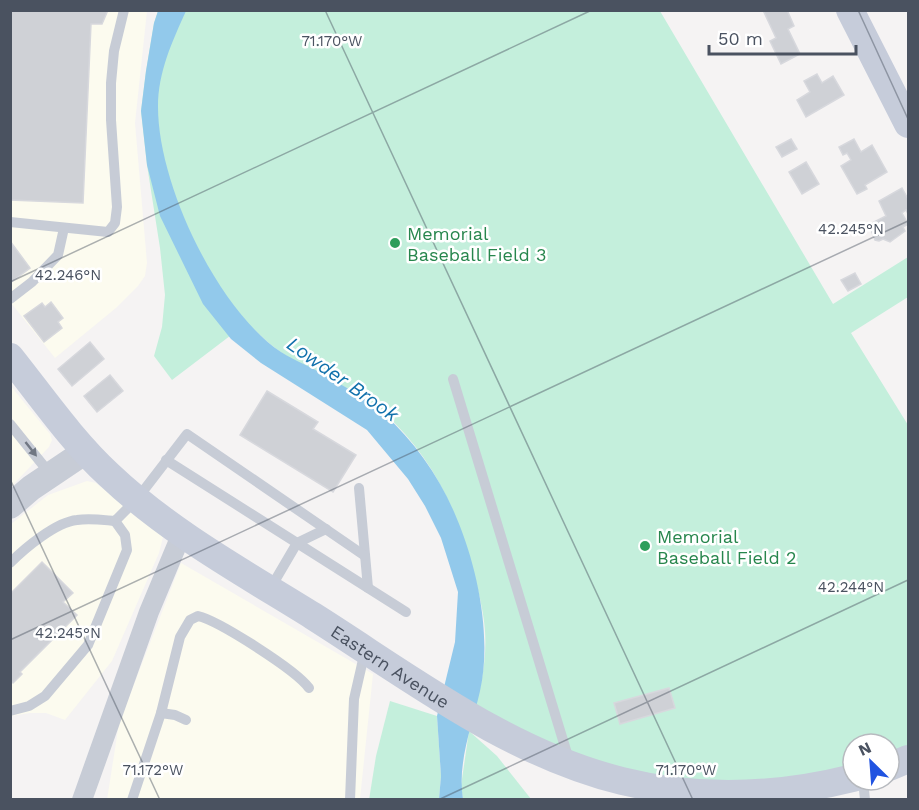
<svg xmlns="http://www.w3.org/2000/svg" width="919" height="810" font-family="'Work Sans',sans-serif">
<style>
.commercial{fill:#fcfbef}
.green{fill:#c4efdc}
.water{fill:#92c9eb}
.building{fill:#cfd1d6;stroke:#d7d8dd;stroke-width:1.5}
.lines{fill:none;stroke-linecap:round;stroke-linejoin:round}
.service{stroke:#c7ccd6;stroke-width:10}
.minor{stroke:#c7ccd6;stroke-width:20}
.tertiary{stroke:#c7ccd6;stroke-width:26}
.secondary{stroke:#c6ccda;stroke-width:28}
.oneway{fill:#707783}
.ticks{fill:none;stroke:#4a5260;stroke-width:1.5;stroke-opacity:0.45}
.leisure-dot{fill:#2e9e5b;stroke:#fff;stroke-width:2}
.labels{text-anchor:middle;dominant-baseline:central;stroke-width:5;stroke-linejoin:round;paint-order:stroke}
.leisure-label{font-size:18px;fill:#27864d;stroke:#fff;text-anchor:start}
.street-label{font-size:18px;fill:#4a5260;stroke:#fff}
.water-label{font-size:20px;font-style:italic;fill:#1171ac;stroke:#fff}
.ticks-label{font-size:15px;text-anchor:middle;fill:#4a5260;stroke:#fff;stroke-width:5;stroke-linejoin:round;paint-order:stroke}
</style>
<rect width="100%" height="100%" fill="#f5f3f3"/>
<g class="commercial">
<polygon points="10,11 147,11 135,123 147,263 145,276 138,286 116,308 55,358 11,303"/>
<polygon points="10,385 50,434 52,440 49,447 11,487"/>
<polygon points="87,481 96,483 163,537 159,553 112,661 65,720 46,713 30,713 11,716 11,524 48,495"/>
<polygon points="181,563 373,674 360,799 107,800 119,723"/>
</g>
<g class="green">
<path d="M 158,11 L 660,11 L 833,304 L 908,257 L 908,297 L 851,333 L 908,425 L 908,759 L 889,767 L 889,744 L 853,744 L 853,778 L 679,792 L 472,717 C 481,689 487,660 485,631 C 484,615 480,598 476,582 C 461,518 434,457 384,413 C 354,388 314,373 282,353 C 269,344 258,333 247,323 L 172,380 L 154,356 L 162,327 L 165,295 L 160,248 L 147,165 L 141,111 L 146,71 L 154,23 Z"/>
<polygon points="390,701 437,716 441,776 439,799 369,800 376,756"/>
<polygon points="469,731 497,756 531,799 463,799 461,786"/>
</g>
<path class="water" d="M 158,11 L 186,11 C 172,42 158,72 158,107 C 158,184 217,309 281,352 C 295,361 312,367 326,376 C 344,386 369,400 384,414 C 416,443 441,479 457,519 C 478,569 492,638 480,691 C 472,726 457,763 463,799 L 439,799 L 441,776 L 437,716 L 455,642 L 458,592 L 441,538 L 425,506 L 408,479 L 367,430 L 261,363 L 231,339 L 203,304 L 160,216 L 147,165 L 141,111 L 146,71 L 154,23 Z"/>
<g class="building">
<polygon points="10,10 108,10 102,24 91,24 83,203 10,200"/>
<polygon points="763,10 787,10 794,26 788,29 800,54 781,64 770,41 776,38"/>
<polygon points="817,74 822,83 833,76 844,95 806,117 797,100 810,92 804,81"/>
<polygon points="791,139 797,149 782,157 776,147"/>
<polygon points="854,139 861,152 872,145 887,172 865,185 867,189 857,194 841,166 851,160 847,153 843,155 839,147"/>
<polygon points="806,162 819,184 802,194 789,172"/>
<polygon points="902,188 908,199 908,214 906,210 902,213 908,224 903,227 905,231 890,242 883,239 879,241 875,240 871,230 872,223 886,216 879,201"/>
<polygon points="10,241 30,268 10,283"/>
<polygon points="855,273 861,284 848,291 841,280"/>
<polygon points="51,302 63,318 58,322 62,328 44,342 24,316 42,303 45,307"/>
<polygon points="90,342 104,359 72,386 58,369"/>
<polygon points="110,375 123,391 97,412 84,396"/>
<polygon points="267,391 318,422 313,429 356,455 333,492 240,435"/>
<polygon points="42,562 73,593 63,602 77,615 20,672 22,674 13,683 10,680 10,594"/>
<polygon points="669,688 675,708 620,724 614,703"/>
</g>
<g class="lines">
<g class="service">
<polyline points="10,222 108,232 115,223 117,207 111,120 111,83 114,51 124,10"/>
<polyline points="10,299 32,282 58,255 64,228"/>
<polyline points="453,379 569,760"/>
<polyline points="10,424 51,475"/>
<polyline points="166,460 406,612"/>
<polyline points="359,488 368,588"/>
<path d="M 10,563 C 25,548 56,522 77,520 C 90,518 103,520 115,521 L 137,499 L 187,434 L 365,556"/>
<polyline points="270,589 297,543 326,529"/>
<polyline points="10,711 29,706 45,696 88,645 127,550 125,535 115,521"/>
<polyline points="161,713 175,715 186,720"/>
<polyline points="863,780 865,800"/>
<path d="M 132,800 L 161,713 L 180,637 L 190,620 L 198,616 C 219,621 296,670 309,688"/>
<polyline points="350,800 354,699 365,651"/>
</g>
<polyline class="minor" points="82,800 149,612 182,533"/>
<polyline class="tertiary" points="10,506 31,488 86,451"/>
<g class="secondary">
<polyline points="850,10 908,124"/>
<path id="s1" d="M 10,357 C 42,397 72,441 109,475 C 169,532 244,573 313,616 C 411,678 508,753 622,781 C 698,800 777,797 853,778"/>
<polyline points="889,767 908,759"/>
</g>
</g>
<defs><path id="oneway-solid" d="M-6-.8H1V-3.2L6.5 0L1 3.2V.8H-6Z" transform="scale(1.5)"/></defs>
<use class="oneway" href="#oneway-solid" transform="translate(31 449) rotate(52)"/>
<path class="ticks" d="M 325,10 L 693,800M 858,10 L 908,119M 10,282 L 592,10M 10,479 L 160,800M 10,640 L 908,221M 438,800 L 908,580"/>
<g class="leisure-dot">
<circle cx="395" cy="243" r="6"/>
<circle cx="645" cy="546" r="6"/>
</g>
<g class="labels">
<g class="leisure-label">
<text x="407" y="233">Memorial<tspan x="407" dy="21">Baseball Field 3</tspan></text>
<text x="657" y="536">Memorial<tspan x="657" dy="21">Baseball Field 2</tspan></text>
</g>
<g class="street-label">
<text stroke="none"><textPath href="#s1" startOffset="495">Eastern Avenue</textPath></text>
</g>
<g class="water-label">
<text transform="translate(343 379) rotate(35)">Lowder Brook</text>
</g>
</g>
<g class="ticks-label">
<text x="332" y="46">71.170°W</text>
<text x="851" y="234">42.245°N</text>
<text x="68" y="280">42.246°N</text>
<text x="851" y="592">42.244°N</text>
<text x="68" y="638">42.245°N</text>
<text x="153" y="775">71.172°W</text>
<text x="686" y="775">71.170°W</text>
</g>
<rect width="919" height="810" fill="none" stroke="#4a5260" stroke-width="24"/>
<g transform="translate(871 762) rotate(335)"><circle r="28" fill="#ffffff" stroke="#b7babf" stroke-width="1.5"/>
<path d="M0-4.5L10 22L0 15L-10 22Z" fill="#2053e1"/>
<text y="-9" font-size="16" font-weight="bold" text-anchor="middle" fill="#4a5260">N</text>
</g>
<path d="M709 45v9h147v-9" fill="none" stroke="#4a5260" stroke-width="3"/>
<text x="718" y="45" font-size="18" fill="#4a5260" stroke="#ffffff" stroke-width="4.5" paint-order="stroke">50 m</text>
</svg>
